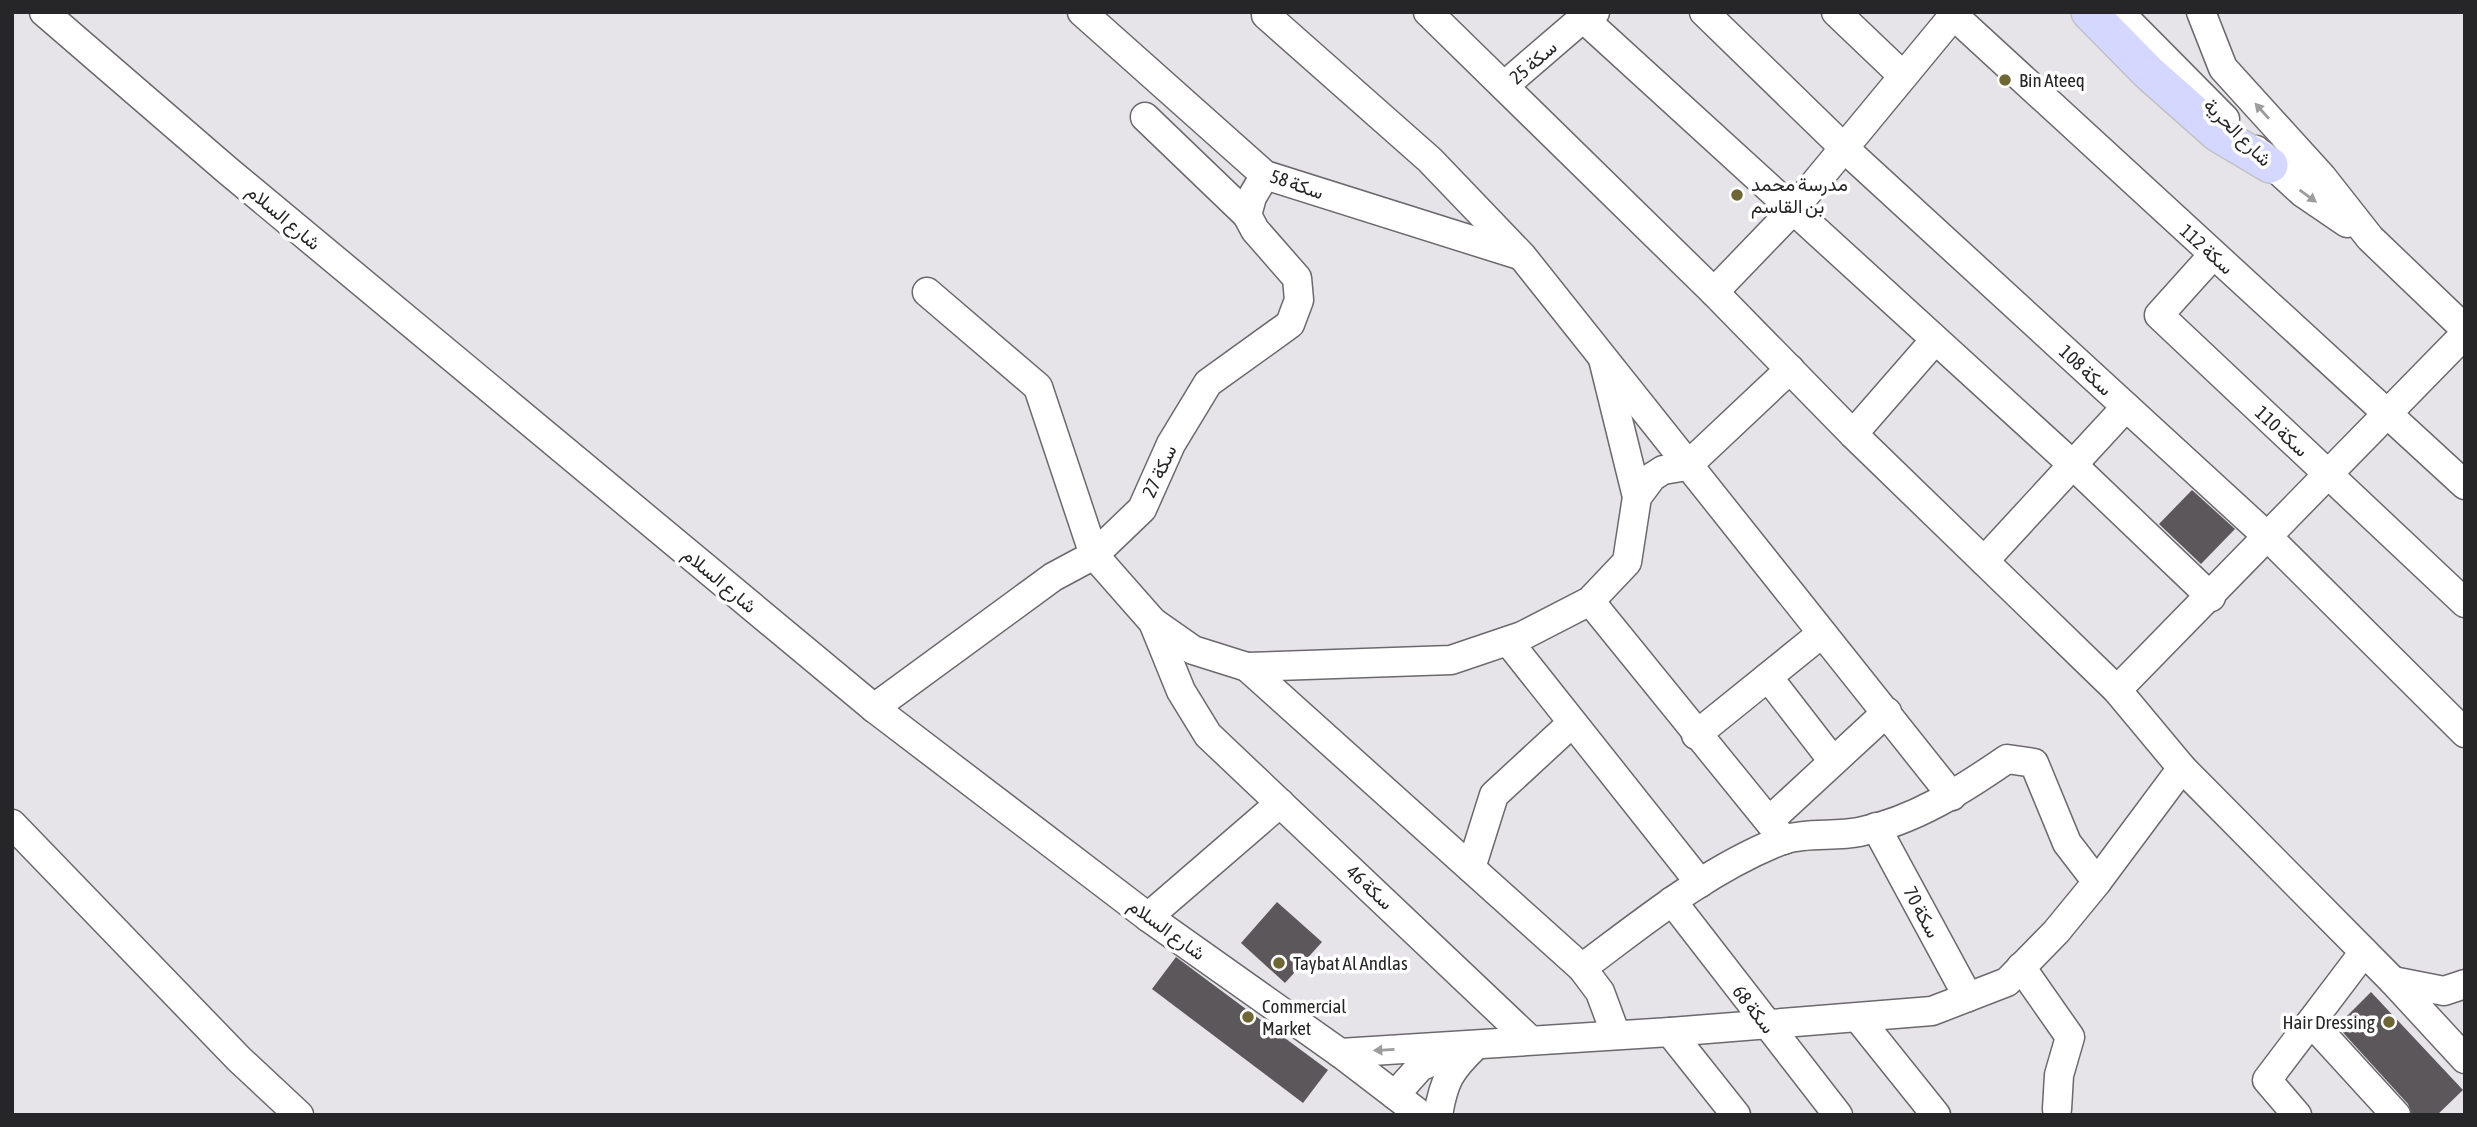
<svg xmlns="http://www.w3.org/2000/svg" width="2477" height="1127" font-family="'Asap Condensed',Vazirmatn,sans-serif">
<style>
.building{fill:#5b575a}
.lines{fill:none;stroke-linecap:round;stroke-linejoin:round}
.minor-casing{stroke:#6b696d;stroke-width:31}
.major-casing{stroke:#c2c2c3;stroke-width:38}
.minor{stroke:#fff;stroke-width:28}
.major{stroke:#d4d7ff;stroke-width:35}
.oneway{fill:#9d9d9e}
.poi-dot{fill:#6e6633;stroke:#fff;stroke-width:2.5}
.labels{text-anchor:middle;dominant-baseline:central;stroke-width:7;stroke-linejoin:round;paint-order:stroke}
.street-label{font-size:19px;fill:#262527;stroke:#fff}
.poi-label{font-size:19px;fill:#262527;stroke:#fff;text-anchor:start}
</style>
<rect width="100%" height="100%" fill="#e6e4e8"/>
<g class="building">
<polygon points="2192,490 2235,529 2201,564 2159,524"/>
<polygon points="1277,902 1322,942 1285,983 1241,943"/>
<polygon points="1176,957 1328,1070 1303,1103 1152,989"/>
<polygon points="2371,992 2463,1090 2437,1115 2412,1115 2408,1104 2337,1026"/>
</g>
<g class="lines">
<g class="minor-casing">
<g id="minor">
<polyline points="44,12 227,170 874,708 1148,917 1340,1053 1421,1115"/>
<polyline points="1082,12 1265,175 1519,255"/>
<polyline points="1428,12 1714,292 1853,434 2117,690 2182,768 2393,981 2465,1059"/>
<polyline points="1704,12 1844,148 2268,537 2465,733"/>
<polyline points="1836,12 1902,75"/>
<polyline points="1950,12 2465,485"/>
<polyline points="2119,12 2225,119"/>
<polyline points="2201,12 2223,68 2322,177 2370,238 2465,329"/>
<polyline points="1266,15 1430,160 1522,256 1952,796"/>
<polyline points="1583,18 2073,465 2211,597"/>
<polyline points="1504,86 1583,18 1595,12"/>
<polyline points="1145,117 1247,215"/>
<polyline points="2256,150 2303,193 2347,223"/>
<polyline points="2213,255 2159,315 2465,603"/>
<polyline points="927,292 1038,387 1094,555 1153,622 1193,650 1247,667 1451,660 1522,636 1590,601 1627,562 1637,497 1603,359"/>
<polyline points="1714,292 1792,211 1953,16"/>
<polyline points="1853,434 1935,340"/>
<polyline points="1637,497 1652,477 1663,470 1687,466 1790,369"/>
<polyline points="1984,561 2126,407"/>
<polyline points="1590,601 1784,840"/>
<polyline points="1153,622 1181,691 1208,735 1530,1040"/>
<polyline points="1508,641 1700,883"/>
<polyline points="1247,667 1582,968 1600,992 1616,1035"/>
<polyline points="1768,677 1833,761"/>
<polyline points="2117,690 2465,334"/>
<polyline points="874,708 1053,577 1094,555 1142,509 1171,444 1208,383 1290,324 1299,300 1297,278 1255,230 1247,215 1252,197 1265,175"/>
<polyline points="1696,735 1821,634"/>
<polyline points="1769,821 1887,712"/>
<polyline points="12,824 239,1059 299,1115"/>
<polyline points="1876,827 1968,997"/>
<polyline points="1471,868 1494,795 1572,723"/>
<polyline points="1672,901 1838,1115"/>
<polyline points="1148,917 1280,803"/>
<polyline points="2021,967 2070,1037 2059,1075 2057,1109"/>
<path d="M 1582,968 C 1645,921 1707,870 1780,841 C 1804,832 1834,837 1859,832 C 1914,821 1962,790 2007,759 L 2034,763 L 2067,843 L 2097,882"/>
<polyline points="2393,981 2444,991 2465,984"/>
<polyline points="1859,1019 1936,1115"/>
<polyline points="2311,1022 2396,1115"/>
<polyline points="1670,1032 1736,1115"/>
<polyline points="1340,1053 1670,1032 1932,1011 2007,982 2056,932 2097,882 2182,768"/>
<polyline points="1395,1095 1420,1067 1453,1052"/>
<path d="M 1438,1115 C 1444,1080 1450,1070 1475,1046"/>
<polyline points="2297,1115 2267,1080 2364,952"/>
</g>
</g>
<g class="major-casing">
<polyline id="major" points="2089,12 2148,72 2218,134 2270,165"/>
</g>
<use href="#minor" class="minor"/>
<use href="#major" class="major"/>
</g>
<defs><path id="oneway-solid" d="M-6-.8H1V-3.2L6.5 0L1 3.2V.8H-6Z" transform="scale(1.75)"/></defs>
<g class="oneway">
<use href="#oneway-solid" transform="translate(2262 111) rotate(-132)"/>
<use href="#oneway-solid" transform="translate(2308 196) rotate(36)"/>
<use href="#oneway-solid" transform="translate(1384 1050) rotate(177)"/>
</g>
<g class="poi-dot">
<circle cx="2005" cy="80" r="7"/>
<circle cx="1737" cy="195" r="7"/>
<circle cx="1279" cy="963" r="7"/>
<circle cx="1248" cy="1017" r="7"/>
<circle cx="2389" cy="1022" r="7"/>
</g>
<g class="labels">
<g class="street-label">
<text transform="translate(1533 62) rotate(-41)">سكة 25</text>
<text transform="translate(2238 132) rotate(45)">شارع الحرية</text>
<text transform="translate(1297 184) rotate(19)">سكة 58</text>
<text transform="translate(284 217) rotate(40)">شارع السلام</text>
<text transform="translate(2207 249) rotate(42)">سكة 112</text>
<text transform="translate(2086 370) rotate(43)">سكة 108</text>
<text transform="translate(2282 431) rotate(43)">سكة 110</text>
<text transform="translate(1159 471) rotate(-65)">سكة 27</text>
<text transform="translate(720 580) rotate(40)">شارع السلام</text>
<text transform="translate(1370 887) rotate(43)">سكة 46</text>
<text transform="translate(1922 912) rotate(62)">سكة 70</text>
<text transform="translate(1167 929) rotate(36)">شارع السلام</text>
<text transform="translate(1754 1009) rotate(52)">سكة 68</text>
</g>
<g class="poi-label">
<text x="2019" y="80">Bin Ateeq</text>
<text x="1751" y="184">مدرسة محمد<tspan x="1751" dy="22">بن القاسم</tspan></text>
<text x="1293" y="963">Taybat Al Andlas</text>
<text x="1262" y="1006">Commercial<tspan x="1262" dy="22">Market</tspan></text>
<text x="2375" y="1022" text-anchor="end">Hair Dressing</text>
</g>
</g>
<rect width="2477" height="1127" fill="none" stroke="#262527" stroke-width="28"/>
</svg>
